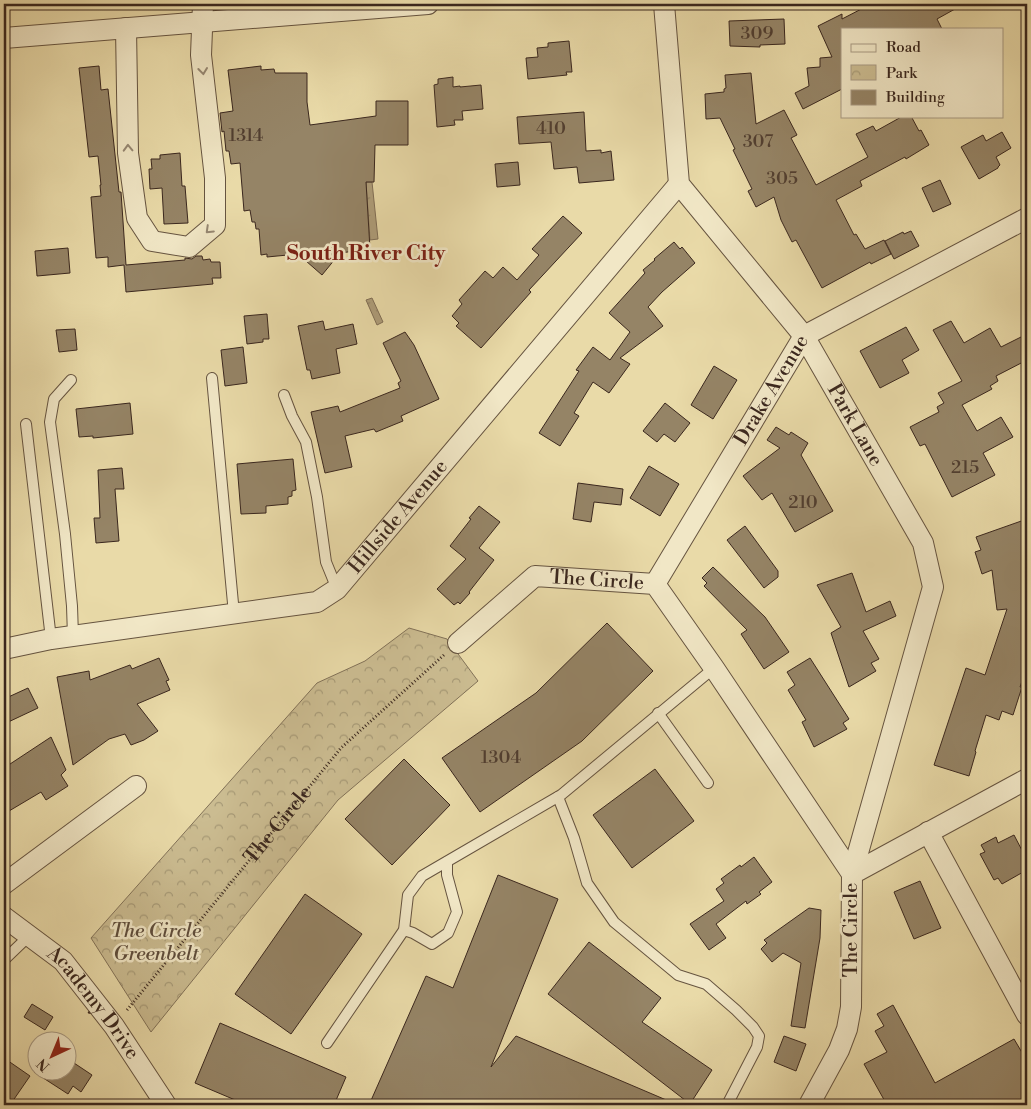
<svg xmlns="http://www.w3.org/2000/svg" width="1031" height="1109" font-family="'Libre Bodoni',serif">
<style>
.park{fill:url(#park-crowns);stroke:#827258}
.water{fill:url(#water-ripples);stroke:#806e55}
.building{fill:#958466;stroke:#3a271e}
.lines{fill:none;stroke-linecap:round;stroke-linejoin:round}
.service-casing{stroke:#665440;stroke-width:12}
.minor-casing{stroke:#665440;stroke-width:22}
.path{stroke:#3a271e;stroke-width:3;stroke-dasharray:1 2.5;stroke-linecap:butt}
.service{stroke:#f1e7c6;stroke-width:10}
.minor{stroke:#f1e7c6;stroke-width:20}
.oneway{stroke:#968772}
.labels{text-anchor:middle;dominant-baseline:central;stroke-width:5;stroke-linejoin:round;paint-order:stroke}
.number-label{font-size:18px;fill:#513e30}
.street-label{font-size:20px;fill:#3a271e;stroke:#f1e7c6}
.park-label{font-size:20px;font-style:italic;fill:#5e4c3b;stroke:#f1e7c6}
.neighbourhood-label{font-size:21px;font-weight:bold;fill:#7a1f14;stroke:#f1e7c6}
</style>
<defs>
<pattern id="park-crowns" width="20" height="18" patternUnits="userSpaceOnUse" patternTransform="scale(1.25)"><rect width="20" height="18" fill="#cbbc91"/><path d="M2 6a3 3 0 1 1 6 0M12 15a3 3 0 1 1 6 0" fill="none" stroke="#a69976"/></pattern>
<pattern id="water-ripples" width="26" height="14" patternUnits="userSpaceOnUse" patternTransform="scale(1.25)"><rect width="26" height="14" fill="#ae9d79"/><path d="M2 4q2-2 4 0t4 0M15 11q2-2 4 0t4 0" fill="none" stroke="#8f8063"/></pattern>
</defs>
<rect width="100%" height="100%" fill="#e9daa8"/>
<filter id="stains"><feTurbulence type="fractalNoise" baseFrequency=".004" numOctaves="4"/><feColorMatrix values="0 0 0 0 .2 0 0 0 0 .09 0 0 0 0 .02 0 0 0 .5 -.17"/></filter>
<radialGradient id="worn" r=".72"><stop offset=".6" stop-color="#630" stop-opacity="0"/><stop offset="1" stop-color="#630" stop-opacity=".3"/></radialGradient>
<polygon class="park" points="409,628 447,639 478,681 338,800 151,1032 91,938 317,683 365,661"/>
<g class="water">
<polygon points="366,182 372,182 378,239 370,240"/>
<polygon points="372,298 383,322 377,325 366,300"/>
</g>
<g class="building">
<polygon points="871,4 964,4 937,19 942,29 842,29 842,89 803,109 795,93 809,86 807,68 820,67 820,58 832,57 818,26 842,14 842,19"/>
<polygon points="784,19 785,44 760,45 760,47 730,46 729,21"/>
<polygon points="569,41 572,72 566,72 567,75 528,79 526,58 538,57 537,48 548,47 548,43"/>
<polygon points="99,66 101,90 108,89 119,192 121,192 126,265 185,260 185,258 192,259 196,256 202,256 203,260 210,259 211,262 220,262 221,278 212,278 213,284 126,292 124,265 108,267 108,257 96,258 91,197 101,196 100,185 101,185 98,156 89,157 79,68"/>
<polygon points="261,66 261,70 274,69 275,73 307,73 307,102 310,125 376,116 376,101 408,101 408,145 375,145 374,182 366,182 370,249 340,253 322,275 298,254 267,257 267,254 261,255 259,229 256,229 255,222 252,222 250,210 244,211 240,163 231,164 229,151 226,151 224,131 222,132 220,113 233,111 228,70"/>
<polygon points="751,73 756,124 784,110 797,135 791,138 816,185 868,157 856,134 873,126 876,131 903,116 911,116 919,131 921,130 929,145 906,159 905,157 860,181 862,186 836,200 854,235 856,234 865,249 884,240 891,254 871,264 870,262 822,288 796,240 792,242 781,220 774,197 756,207 748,191 752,189 733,150 735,149 720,118 706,119 705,94 724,92 724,89 726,88 725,75"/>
<polygon points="453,77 453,87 460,86 460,87 481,85 483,109 462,111 463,120 454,120 455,125 437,127 434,85 438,84 438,79"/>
<polygon points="584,112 586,151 601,150 601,153 611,151 614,180 579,183 577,167 554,169 551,142 519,144 517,117"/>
<polygon points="1002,132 1011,148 996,157 1000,165 998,167 998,168 979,179 961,147 983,135 986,141"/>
<polygon points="180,153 182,186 185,186 188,223 164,224 162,188 150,189 149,169 152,169 151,159 160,159 160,155"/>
<polygon points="518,162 520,185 497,187 495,164"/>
<polygon points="940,180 951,204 933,212 922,188"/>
<polygon points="563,216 582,233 529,290 531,292 481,348 456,326 459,323 452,316 462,304 459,300 485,271 493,278 503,267 517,280 539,255 532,249"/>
<polygon points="911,231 919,246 894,259 885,241 903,232 904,234"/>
<polygon points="674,242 680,249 682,247 695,263 662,292 648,307 663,326 620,358 630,364 609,393 593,382 574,413 579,416 560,446 539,433 579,371 576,370 593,347 610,360 630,332 609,313 645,273 643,270 655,260 654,259"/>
<polygon points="68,248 70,273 37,276 35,251"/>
<polygon points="267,314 269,339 263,339 263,342 247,344 244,316"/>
<polygon points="323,321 325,330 353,324 357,344 336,349 340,373 312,379 310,370 307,370 298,326"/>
<polygon points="951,321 964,343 990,328 1001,347 1027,334 1027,360 996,376 998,381 990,386 992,389 962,405 977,431 1001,417 1013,437 983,453 995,475 952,497 925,444 920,446 910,427 939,412 937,407 944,403 938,393 962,381 933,330"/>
<polygon points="906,327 919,350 902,360 909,373 880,388 860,351"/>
<polygon points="75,329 77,350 59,352 56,330"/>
<polygon points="405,332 414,345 439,399 401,416 403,421 376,432 374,429 345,436 352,467 325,473 311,412 338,406 340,412 400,388 398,383 401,381 383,343"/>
<polygon points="243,347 247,383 225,386 221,350"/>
<polygon points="714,366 737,380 713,419 691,405"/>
<polygon points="130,403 133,434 93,438 93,436 79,437 76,409"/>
<polygon points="665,403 690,423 675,442 664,434 657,442 643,431"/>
<polygon points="776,427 789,435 791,432 808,443 801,455 833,511 795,532 772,493 762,500 743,476 780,448 767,440"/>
<polygon points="293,459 296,490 292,491 292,496 288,497 288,504 266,506 266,513 241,514 237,464"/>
<polygon points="649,466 679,484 660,516 630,498"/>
<polygon points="122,468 124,489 115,489 119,541 96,543 94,518 100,518 98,470"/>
<polygon points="578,483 623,489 621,505 594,502 591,522 573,519"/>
<polygon points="479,506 500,522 479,548 494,560 469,592 470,593 460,604 458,602 454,605 437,589 466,559 450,546 471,519 469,518"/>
<polygon points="1027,519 1027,667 1020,687 1022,687 1013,715 1002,711 999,720 986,715 975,751 976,752 969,776 934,765 966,668 985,675 1007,609 997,610 992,570 982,574 975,552 981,550 976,537"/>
<polygon points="745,526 778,571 778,577 764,588 727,540"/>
<polygon points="713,567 765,617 789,652 764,669 741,634 747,630 704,586 707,583 702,578"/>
<polygon points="852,573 866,612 890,601 896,616 863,631 879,659 871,663 876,671 849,687 831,633 841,627 817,585"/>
<polygon points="607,623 653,671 582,741 480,812 442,758 536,693"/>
<polygon points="159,658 169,680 166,681 170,690 137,704 158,731 144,740 131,745 125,734 109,739 73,765 57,677 89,671 90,680 130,665 132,669"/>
<polygon points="810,658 849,719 843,723 847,729 814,747 802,722 806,720 788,690 795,685 787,672"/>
<polygon points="28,688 38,708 4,724 4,699"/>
<polygon points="51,737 66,770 61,775 68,786 46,800 41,792 4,814 4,768"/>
<polygon points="404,759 450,805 392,865 345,819"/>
<polygon points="655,769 694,821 632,868 593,815"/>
<polygon points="1014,835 1027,860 1027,862 1022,865 1025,871 1002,884 998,878 994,880 980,854 985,852 981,845 996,837 998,843"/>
<polygon points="754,857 772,882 759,892 761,894 747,904 746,901 716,924 726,938 709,950 690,924 724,901 716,889 724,883 721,879 740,865 741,867"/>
<polygon points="498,875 558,899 491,1067 516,1036 678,1105 369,1105 426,976 453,988"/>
<polygon points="920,881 941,928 914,939 894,892"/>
<polygon points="305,894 362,934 291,1034 235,994"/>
<polygon points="809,908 821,910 820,938 805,1028 791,1026 801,963 783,953 772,962 761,949 767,943 764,940"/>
<polygon points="589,942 661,998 642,1022 712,1070 690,1104 548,994"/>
<polygon points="32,1004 53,1017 45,1030 24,1017"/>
<polygon points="893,1005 935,1083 1014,1039 1027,1061 1027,1105 887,1105 864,1064 887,1052 875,1031 884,1026 877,1014"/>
<polygon points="220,1023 346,1077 334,1105 247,1105 195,1083"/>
<polygon points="784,1036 806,1044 796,1071 774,1062"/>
<polygon points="4,1058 30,1076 10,1105 4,1105"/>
<polygon points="68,1059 92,1075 81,1092 73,1086 68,1094 34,1072 68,1072"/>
</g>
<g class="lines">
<g class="service-casing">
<g id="service">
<polyline points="212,378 234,614"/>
<polyline points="71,380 54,399 50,422 65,534 72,606 73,636"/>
<polyline points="284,395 292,416 306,442 317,497 326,562 337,589"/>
<polyline points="26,424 51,639"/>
<polyline points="658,713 708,783"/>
<polyline points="558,797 574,838 587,883 614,922 678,975 706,984 736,1010 753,1027 759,1036 757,1047 727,1105"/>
<polyline points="404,930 413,933 432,944 448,933 457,912 447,875 447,862"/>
<polyline points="4,960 29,936"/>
<polyline points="327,1043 404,930 408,895 422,876 561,795 714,668"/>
</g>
</g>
<g class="minor-casing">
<g id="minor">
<path id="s2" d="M 664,4 L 679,184 L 804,336 L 923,543 L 933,587 L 852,874"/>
<polyline points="126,28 128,153 137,218 152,241 189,247 215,225 215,178 201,55 203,4"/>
<polyline points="4,38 428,4"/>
<path id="s3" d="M 655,584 L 804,336 L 1027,218"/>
<path id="s4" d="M 458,643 L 535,576 L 655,584 L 714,668 L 852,874 L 851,1007 L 847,1029 L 839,1050 L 809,1105"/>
<path id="s5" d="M 4,649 L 51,639 L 317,602 L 337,589 L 679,184"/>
<polyline points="928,832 1027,1015"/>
<polyline points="852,874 1027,779"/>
<polyline points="4,884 136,786"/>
<path id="s6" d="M 4,917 L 63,961 L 114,1026 L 166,1105"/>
</g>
</g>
<path class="path" id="s1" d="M 127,1010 L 341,748 L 445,654"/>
<use href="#service" class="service"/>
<use href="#minor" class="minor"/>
</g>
<defs><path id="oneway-chevron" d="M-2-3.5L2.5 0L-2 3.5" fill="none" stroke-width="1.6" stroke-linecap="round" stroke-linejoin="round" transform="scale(1.25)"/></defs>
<g class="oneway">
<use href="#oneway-chevron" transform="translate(203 71) rotate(83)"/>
<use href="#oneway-chevron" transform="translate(128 148) rotate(-92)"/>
<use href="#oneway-chevron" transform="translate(209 230) rotate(136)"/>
</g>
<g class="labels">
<g class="number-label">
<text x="757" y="33">309</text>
<text x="551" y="128">410</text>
<text x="246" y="135">1314</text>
<text x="758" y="141">307</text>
<text x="782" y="178">305</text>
<text x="965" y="467">215</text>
<text x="803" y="502">210</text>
<text x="501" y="757">1304</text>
</g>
<g class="street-label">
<text stroke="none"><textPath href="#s3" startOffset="226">Drake Avenue</textPath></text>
<text stroke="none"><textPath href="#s2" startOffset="480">Park Lane</textPath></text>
<text stroke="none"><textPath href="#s5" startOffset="435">Hillside Avenue</textPath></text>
<text stroke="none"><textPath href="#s4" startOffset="164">The Circle</textPath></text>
<text stroke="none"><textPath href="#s1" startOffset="239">The Circle</textPath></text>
<text transform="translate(851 930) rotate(-90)">The Circle</text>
<text stroke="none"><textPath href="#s6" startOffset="125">Academy Drive</textPath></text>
</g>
<g class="park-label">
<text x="156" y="931">The Circle<tspan x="156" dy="23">Greenbelt</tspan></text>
</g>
<g class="neighbourhood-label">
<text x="366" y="254">South River City</text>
</g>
</g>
<rect width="1031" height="1109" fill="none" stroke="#e9daa8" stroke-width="20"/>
<rect x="5" y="5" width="1021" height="1099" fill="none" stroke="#3a271e" stroke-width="2.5"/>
<rect x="10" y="10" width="1011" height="1089" fill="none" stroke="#3a271e"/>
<rect x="841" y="28" width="162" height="90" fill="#f1e7c6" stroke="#a89a83"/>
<rect x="851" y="44" width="25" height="8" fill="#f1e7c6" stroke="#a89a83"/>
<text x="886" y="52" font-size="15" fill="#3a271e">Road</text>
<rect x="851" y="65" width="25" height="15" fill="url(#park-crowns)" stroke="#a89a83"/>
<text x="886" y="78" font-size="15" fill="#3a271e">Park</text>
<rect x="851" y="90" width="25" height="15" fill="#958466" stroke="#a89a83"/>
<text x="886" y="102" font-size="15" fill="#3a271e">Building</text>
<g transform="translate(52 1056) rotate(224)"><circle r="24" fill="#f1e7c6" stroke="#a89a83"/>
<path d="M0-4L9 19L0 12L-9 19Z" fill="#8f2418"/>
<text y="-8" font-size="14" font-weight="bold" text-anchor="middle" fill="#3a271e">N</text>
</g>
<rect width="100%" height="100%" filter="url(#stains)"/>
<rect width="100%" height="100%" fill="url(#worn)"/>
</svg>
